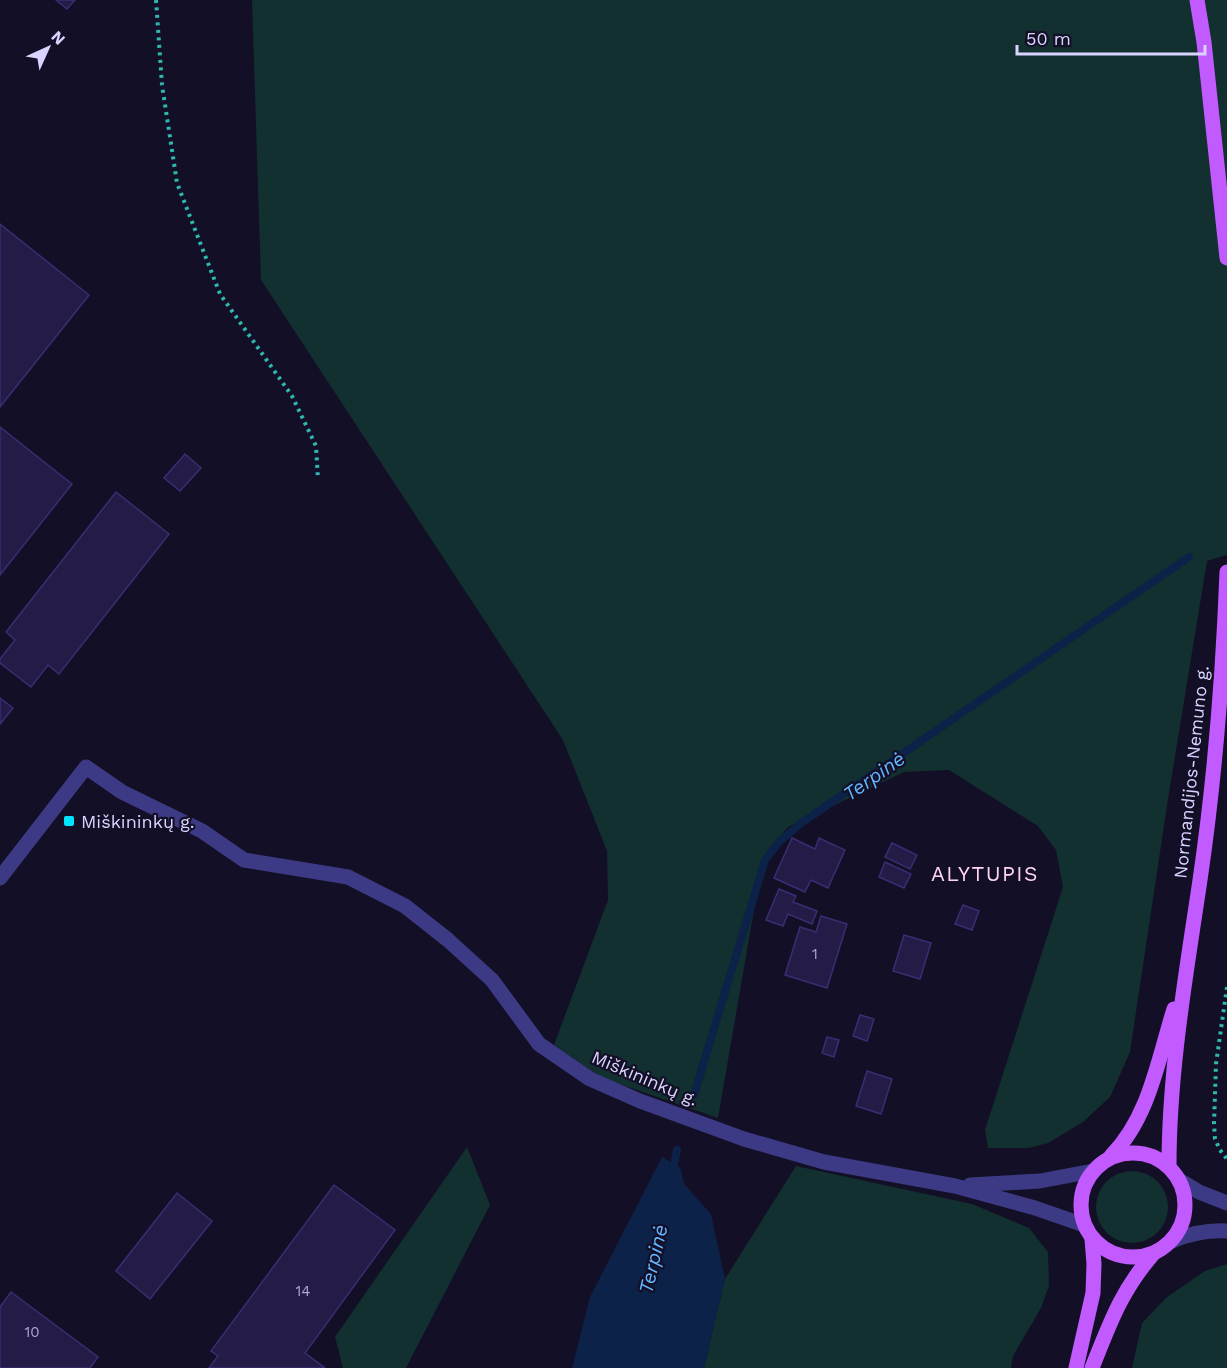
<svg xmlns="http://www.w3.org/2000/svg" width="1227" height="1368" font-family="'Work Sans',sans-serif">
<style>
.green{fill:#12302f}
.water{fill:#0c2248}
.lines{fill:none;stroke-linecap:round;stroke-linejoin:round}
.stream{stroke:#0c2248;stroke-width:8}
.building{fill:#241b47;stroke:#3b2d73;stroke-width:1.5}
.path{stroke:#2fb8b0;stroke-width:4;stroke-dasharray:3 4.5;stroke-linecap:butt}
.minor{stroke:#3d3a85;stroke-width:15}
.major{stroke:#c25bff;stroke-width:15}
.poi-dot{fill:#00e5ff;stroke:#130f26;stroke-width:2}
.labels{text-anchor:middle;dominant-baseline:central;stroke-width:4.5;stroke-linejoin:round;paint-order:stroke}
.number-label{font-size:15px;fill:#aca6d1}
.street-label{font-size:18px;fill:#d9d4ff;stroke:#130f26}
.poi-label{font-size:18px;fill:#d9d4ff;stroke:#130f26;text-anchor:start}
.water-label{font-size:20px;font-style:italic;fill:#62b6ff;stroke:#130f26}
.quarter-label{font-size:21px;letter-spacing:1.5px;fill:#ffd6f0;stroke:#130f26}
</style>
<rect width="100%" height="100%" fill="#130f26"/>
<g class="green">
<polygon points="252,0 1227,0 1227,555 1207,561 1168,799 1130,1052 1110,1097 1083,1122 1048,1143 1028,1148 988,1148 985,1130 1063,887 1056,850 1038,826 949,770 904,772 788,827 763,858 718,1118 602,1078 554,1045 608,900 607,851 563,740 261,280"/>
<polygon points="467,1147 490,1205 406,1368 343,1368 335,1337"/>
<polygon points="796,1166 972,1204 1029,1228 1048,1252 1049,1286 1041,1308 1013,1356 1011,1368 704,1368 725,1279"/>
<circle cx="1132" cy="1207" r="36"/>
<polygon points="1227,1264 1227,1368 1132,1368 1142,1323 1167,1297 1205,1271"/>
</g>
<polygon class="water" points="662,1157 680,1167 684,1184 711,1214 725,1279 704,1368 572,1368 590,1297"/>
<g class="lines">
<g class="stream">
<polyline points="694,1095 765,860 779,842 800,824 1189,557"/>
<polyline points="672,1173 677,1150"/>
</g>
</g>
<g class="building">
<polygon points="56,0 75,0 67,9"/>
<polygon points="0,224 89,295 0,407"/>
<polygon points="0,427 72,484 0,575"/>
<polygon points="185,454 201,468 180,491 164,478"/>
<polygon points="116,492 169,534 59,674 48,665 31,687 0,663 0,659 15,640 6,632"/>
<polygon points="0,698 13,708 0,724"/>
<polygon points="792,838 815,849 819,838 845,850 828,888 811,880 805,892 774,878"/>
<polygon points="892,843 917,855 910,869 885,857"/>
<polygon points="885,862 911,874 904,888 879,877"/>
<polygon points="779,889 796,896 793,902 817,911 812,924 788,914 783,926 766,920"/>
<polygon points="963,905 979,911 972,930 955,924"/>
<polygon points="821,916 847,924 827,988 785,975 800,927 816,932"/>
<polygon points="904,935 931,943 920,979 893,971"/>
<polygon points="860,1015 874,1019 867,1041 853,1036"/>
<polygon points="827,1037 839,1040 834,1057 822,1053"/>
<polygon points="867,1071 892,1079 881,1114 856,1106"/>
<polygon points="334,1185 395,1230 305,1353 325,1368 209,1368 218,1356 211,1351"/>
<polygon points="177,1193 212,1221 150,1299 116,1271"/>
<polygon points="11,1292 98,1357 90,1368 0,1368 0,1307"/>
</g>
<g class="lines">
<g class="path">
<polyline points="156,0 162,85 177,183 220,294 292,396 316,446 318,479"/>
<polyline points="1227,987 1216,1064 1214,1124 1215,1139 1220,1150 1227,1159"/>
</g>
<g class="minor">
<polyline points="0,878 86,767 122,792 202,831 244,860 348,877 405,906 448,940 492,980 539,1044 590,1079 640,1101 744,1139 824,1162 955,1186 1035,1208 1084,1225"/>
<polyline points="1179,1180 1199,1192 1227,1203"/>
<polyline points="970,1185 1040,1181 1093,1171"/>
<path d="M 1172,1241 C 1191,1233 1207,1230 1227,1231"/>
</g>
<g class="major">
<polyline points="1197,0 1204,42 1227,258"/>
<circle cx="1133" cy="1205" r="52"/>
<path d="M 1111,1156 C 1149,1118 1158,1060 1174,1009"/>
<path d="M 1169,1166 C 1169,1070 1186,975 1200,880 C 1215,778 1223,675 1227,572"/>
<polyline points="1076,1368 1093,1293 1094,1264 1092,1239"/>
<path d="M 1092,1368 C 1110,1323 1121,1291 1153,1254"/>
</g>
</g>
<rect class="poi-dot" x="63" y="815" width="12" height="12" rx="3"/>
<g class="labels">
<g class="number-label">
<text x="815" y="954">1</text>
<text x="303" y="1291">14</text>
<text x="32" y="1332">10</text>
</g>
<g class="street-label">
<text transform="translate(1191 772) rotate(-84)">Normandijos-Nemuno g.</text>
<text transform="translate(645 1078) rotate(23)">Miškininkų g.</text>
</g>
<g class="poi-label">
<text x="81" y="821">Miškininkų g.</text>
</g>
<g class="water-label">
<text transform="translate(874 776) rotate(-35)">Terpinė</text>
<text transform="translate(653 1259) rotate(-77)">Terpinė</text>
</g>
<g class="quarter-label">
<text x="985" y="873">ALYTUPIS</text>
</g>
</g>
<g transform="translate(48 48) rotate(45)" stroke="#130f26" stroke-width="4.5" paint-order="stroke">
<path d="M0-4.5L10 22L0 15L-10 22Z" fill="#d9d4ff"/>
<text y="-9" font-size="16" font-weight="bold" text-anchor="middle" fill="#d9d4ff">N</text>
</g>
<path d="M1017 45v9h188v-9" fill="none" stroke="#d9d4ff" stroke-width="3"/>
<text x="1026" y="45" font-size="18" fill="#d9d4ff" stroke="#130f26" stroke-width="4.5" paint-order="stroke">50 m</text>
</svg>
